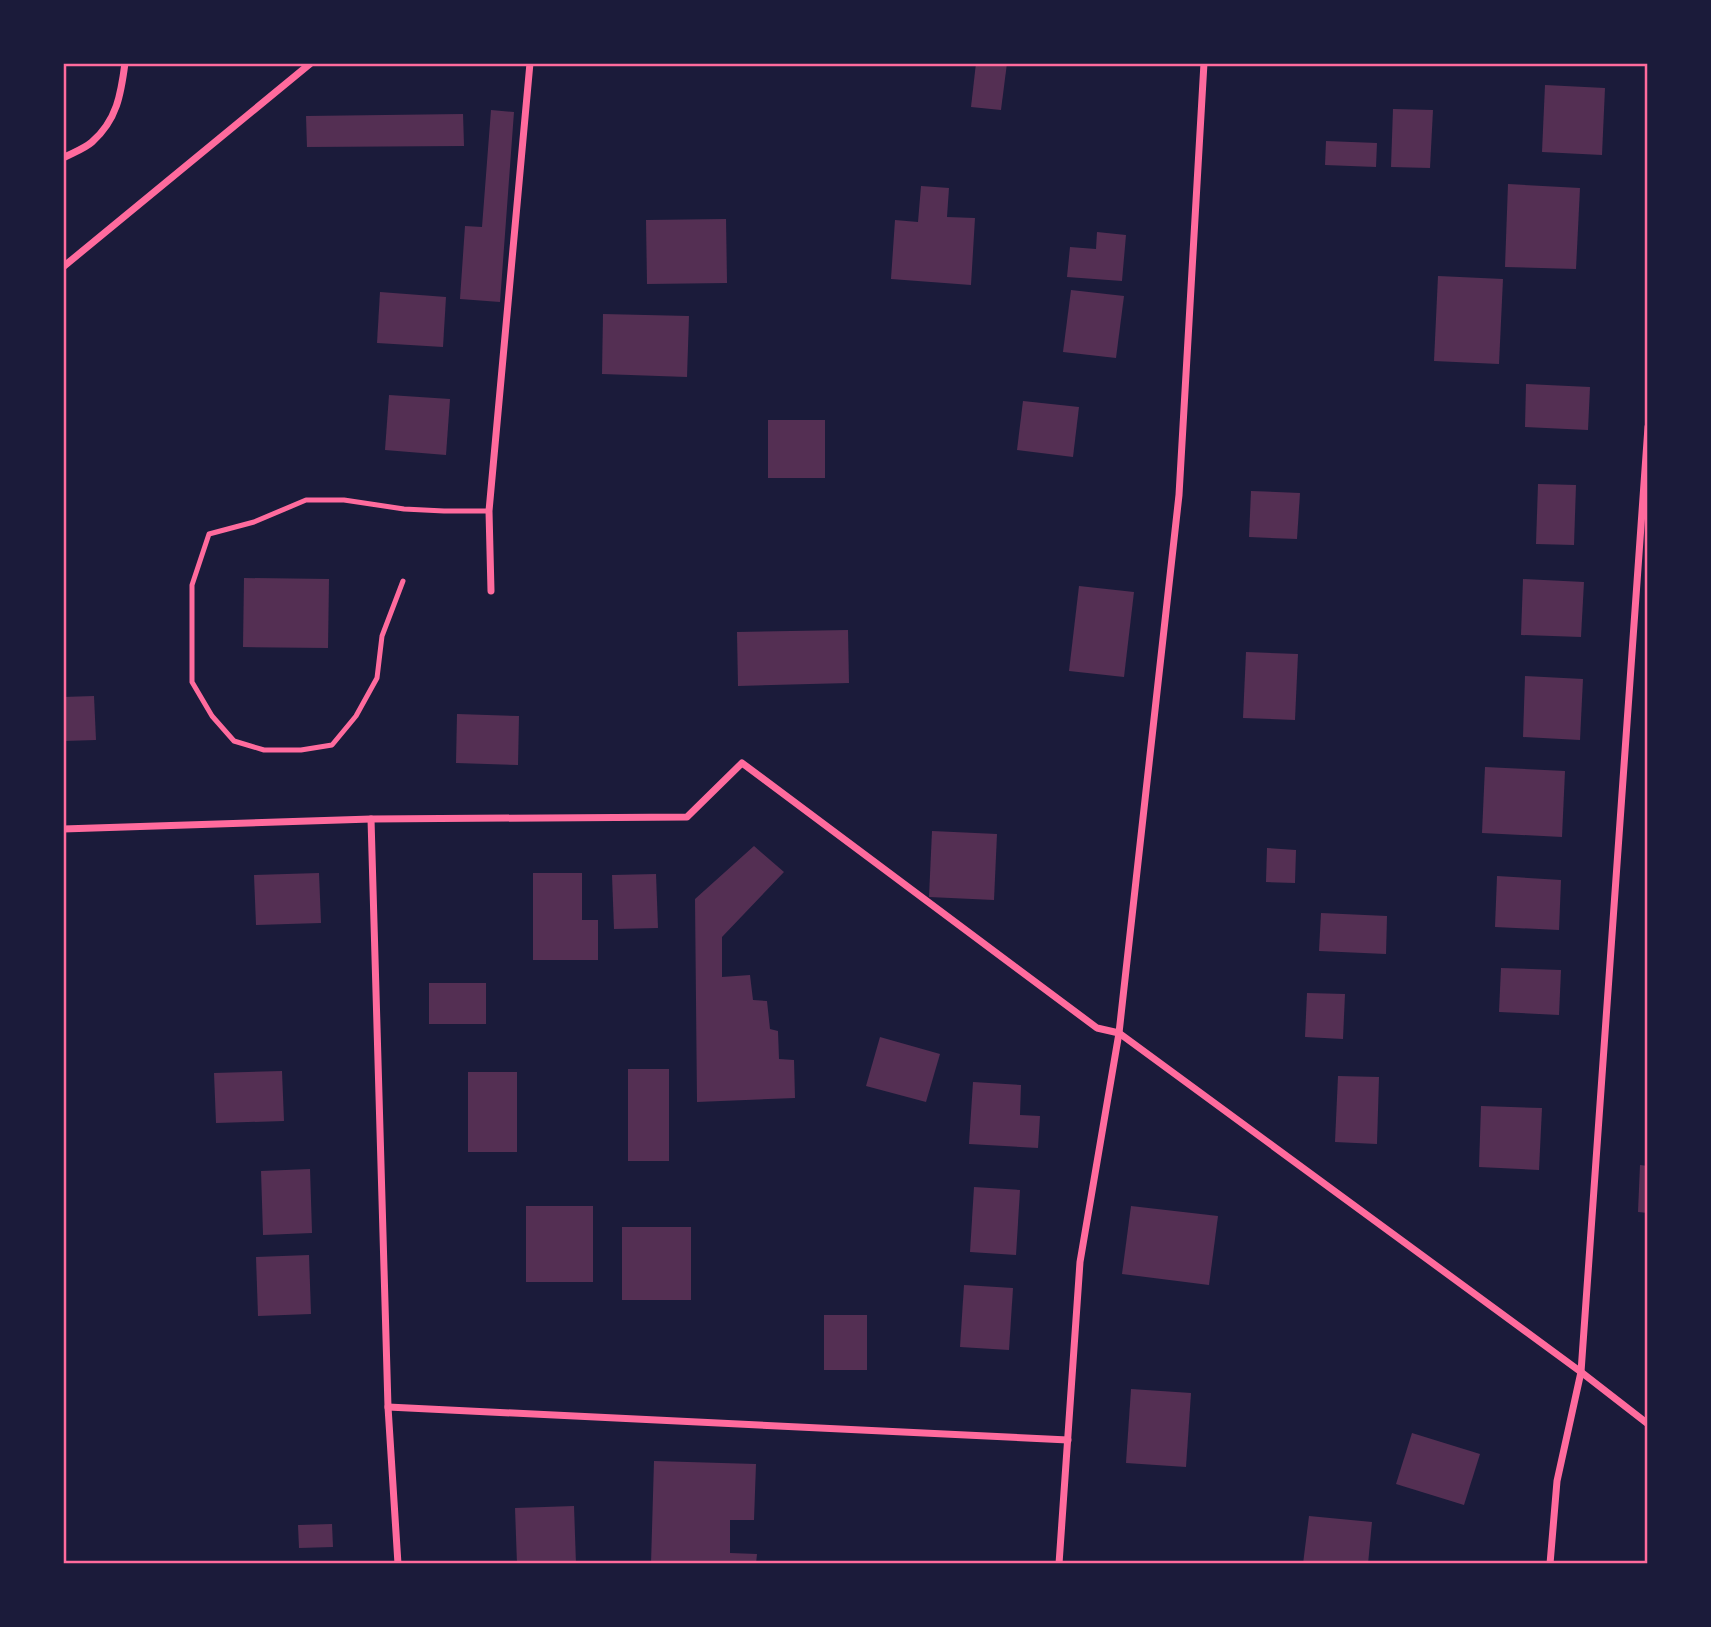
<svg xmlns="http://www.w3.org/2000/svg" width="1711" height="1627" font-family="Arial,sans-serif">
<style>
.building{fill:#542f53}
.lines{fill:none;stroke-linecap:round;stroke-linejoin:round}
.service{stroke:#ff6b9d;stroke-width:5}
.minor{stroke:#ff6b9d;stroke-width:7}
.neatline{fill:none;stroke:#ff6b9d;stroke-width:2.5}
</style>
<rect width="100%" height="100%" fill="#1b1b3a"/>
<g class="building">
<polygon points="976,63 1007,63 1001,110 971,107"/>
<polygon points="1545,85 1605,88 1602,155 1542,152"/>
<polygon points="1393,109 1433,110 1430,168 1391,167"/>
<polygon points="491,110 514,112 500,302 460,299 465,226 482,227"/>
<polygon points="463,114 464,146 307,147 306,116"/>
<polygon points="1326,141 1377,143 1376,167 1325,165"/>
<polygon points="1508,184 1580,188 1576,269 1505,267"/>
<polygon points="921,186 949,188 947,217 975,218 971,285 891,279 895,220 918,222"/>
<polygon points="726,219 727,283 647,284 646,220"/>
<polygon points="1097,232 1126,235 1122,281 1067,277 1070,247 1096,249"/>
<polygon points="1438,276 1503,279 1499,364 1434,361"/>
<polygon points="1071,290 1124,296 1116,358 1063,352"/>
<polygon points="380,292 446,297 443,347 377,343"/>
<polygon points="603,314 689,316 687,377 602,374"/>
<polygon points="1526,384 1590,387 1588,430 1525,427"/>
<polygon points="389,395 450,399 446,455 385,450"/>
<polygon points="1023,401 1079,407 1073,457 1017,450"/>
<rect x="768" y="420" width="57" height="58"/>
<polygon points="1538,484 1576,485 1574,545 1536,544"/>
<polygon points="1251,491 1300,493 1297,539 1249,537"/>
<polygon points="244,578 329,579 328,648 243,647"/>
<polygon points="1523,579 1584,582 1581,637 1521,635"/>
<polygon points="1079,586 1134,592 1124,677 1069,671"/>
<polygon points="848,630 849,683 738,686 737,632"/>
<polygon points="1246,652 1298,654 1295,720 1243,718"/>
<polygon points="1525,676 1583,679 1580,740 1523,737"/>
<polygon points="94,696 96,740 64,741 63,697"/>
<polygon points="457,714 519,716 518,765 456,763"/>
<polygon points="1485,767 1565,771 1562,837 1482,833"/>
<polygon points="932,831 997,834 994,900 929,897"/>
<polygon points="754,846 784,872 722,937 722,977 750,975 753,1000 767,1001 770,1029 778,1031 779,1059 794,1060 795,1098 697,1102 695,899"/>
<polygon points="1267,848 1296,850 1295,883 1266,882"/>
<polygon points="319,873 321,923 256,925 254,875"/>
<polygon points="533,873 582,873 582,920 598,920 598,960 533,960"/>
<polygon points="656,874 658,928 614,929 612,875"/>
<polygon points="1497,876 1561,880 1559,930 1495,927"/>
<polygon points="1321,913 1387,916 1386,954 1319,951"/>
<polygon points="1501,968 1561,970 1559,1015 1499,1012"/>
<rect x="429" y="983" width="57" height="41"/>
<polygon points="1307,993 1345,994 1343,1039 1305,1037"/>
<polygon points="880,1037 940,1054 926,1102 866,1086"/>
<rect x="628" y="1069" width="41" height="92"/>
<polygon points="282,1071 284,1121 216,1123 214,1073"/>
<rect x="468" y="1072" width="49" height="80"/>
<polygon points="1338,1076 1379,1077 1377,1144 1335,1142"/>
<polygon points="973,1082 1021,1085 1020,1115 1040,1116 1038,1148 969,1144"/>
<polygon points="1481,1106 1542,1108 1539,1170 1479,1167"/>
<polygon points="1640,1165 1648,1166 1648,1213 1638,1212"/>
<polygon points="310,1169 312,1233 263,1235 261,1171"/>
<polygon points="974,1187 1020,1190 1016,1255 970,1252"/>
<rect x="526" y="1206" width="67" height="76"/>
<polygon points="1131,1206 1218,1216 1209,1285 1122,1274"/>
<rect x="622" y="1227" width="69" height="73"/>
<polygon points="309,1255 311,1314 258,1316 256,1257"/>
<polygon points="964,1285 1013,1288 1009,1350 960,1347"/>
<rect x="824" y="1315" width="43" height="55"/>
<polygon points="1131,1389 1191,1393 1186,1467 1126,1463"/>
<polygon points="1412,1433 1480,1454 1464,1505 1396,1484"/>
<polygon points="654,1461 756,1464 754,1520 730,1520 730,1553 757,1554 756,1564 651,1564"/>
<polygon points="574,1506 576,1564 517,1564 515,1508"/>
<polygon points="1309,1516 1372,1522 1368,1564 1303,1564"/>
<polygon points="332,1524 333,1547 299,1548 298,1525"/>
</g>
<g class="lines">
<polyline class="service" points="403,581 382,636 377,678 356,716 332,745 301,750 264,750 234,741 212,716 192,682 192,585 209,534 254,522 306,500 344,500 404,509 444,511 489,511"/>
<g class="minor">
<path d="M 63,158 C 72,153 84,149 92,142 C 117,120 121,94 125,63"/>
<polyline points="63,267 311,63"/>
<polyline points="491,591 489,511 530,63"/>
<polyline points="371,819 388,1407 398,1564"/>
<polyline points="63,829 371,819 687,817 742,763 1097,1028 1119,1033 1581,1372 1648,1424"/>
<polyline points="388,1407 1068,1440"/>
<polyline points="1059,1564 1080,1262 1119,1033 1179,495 1204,63"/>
<polyline points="1550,1564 1557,1481 1581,1372 1648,427"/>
</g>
</g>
<rect width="1711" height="1627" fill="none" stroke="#1b1b3a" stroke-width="130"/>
<rect x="65" y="65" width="1581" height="1497" class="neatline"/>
</svg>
